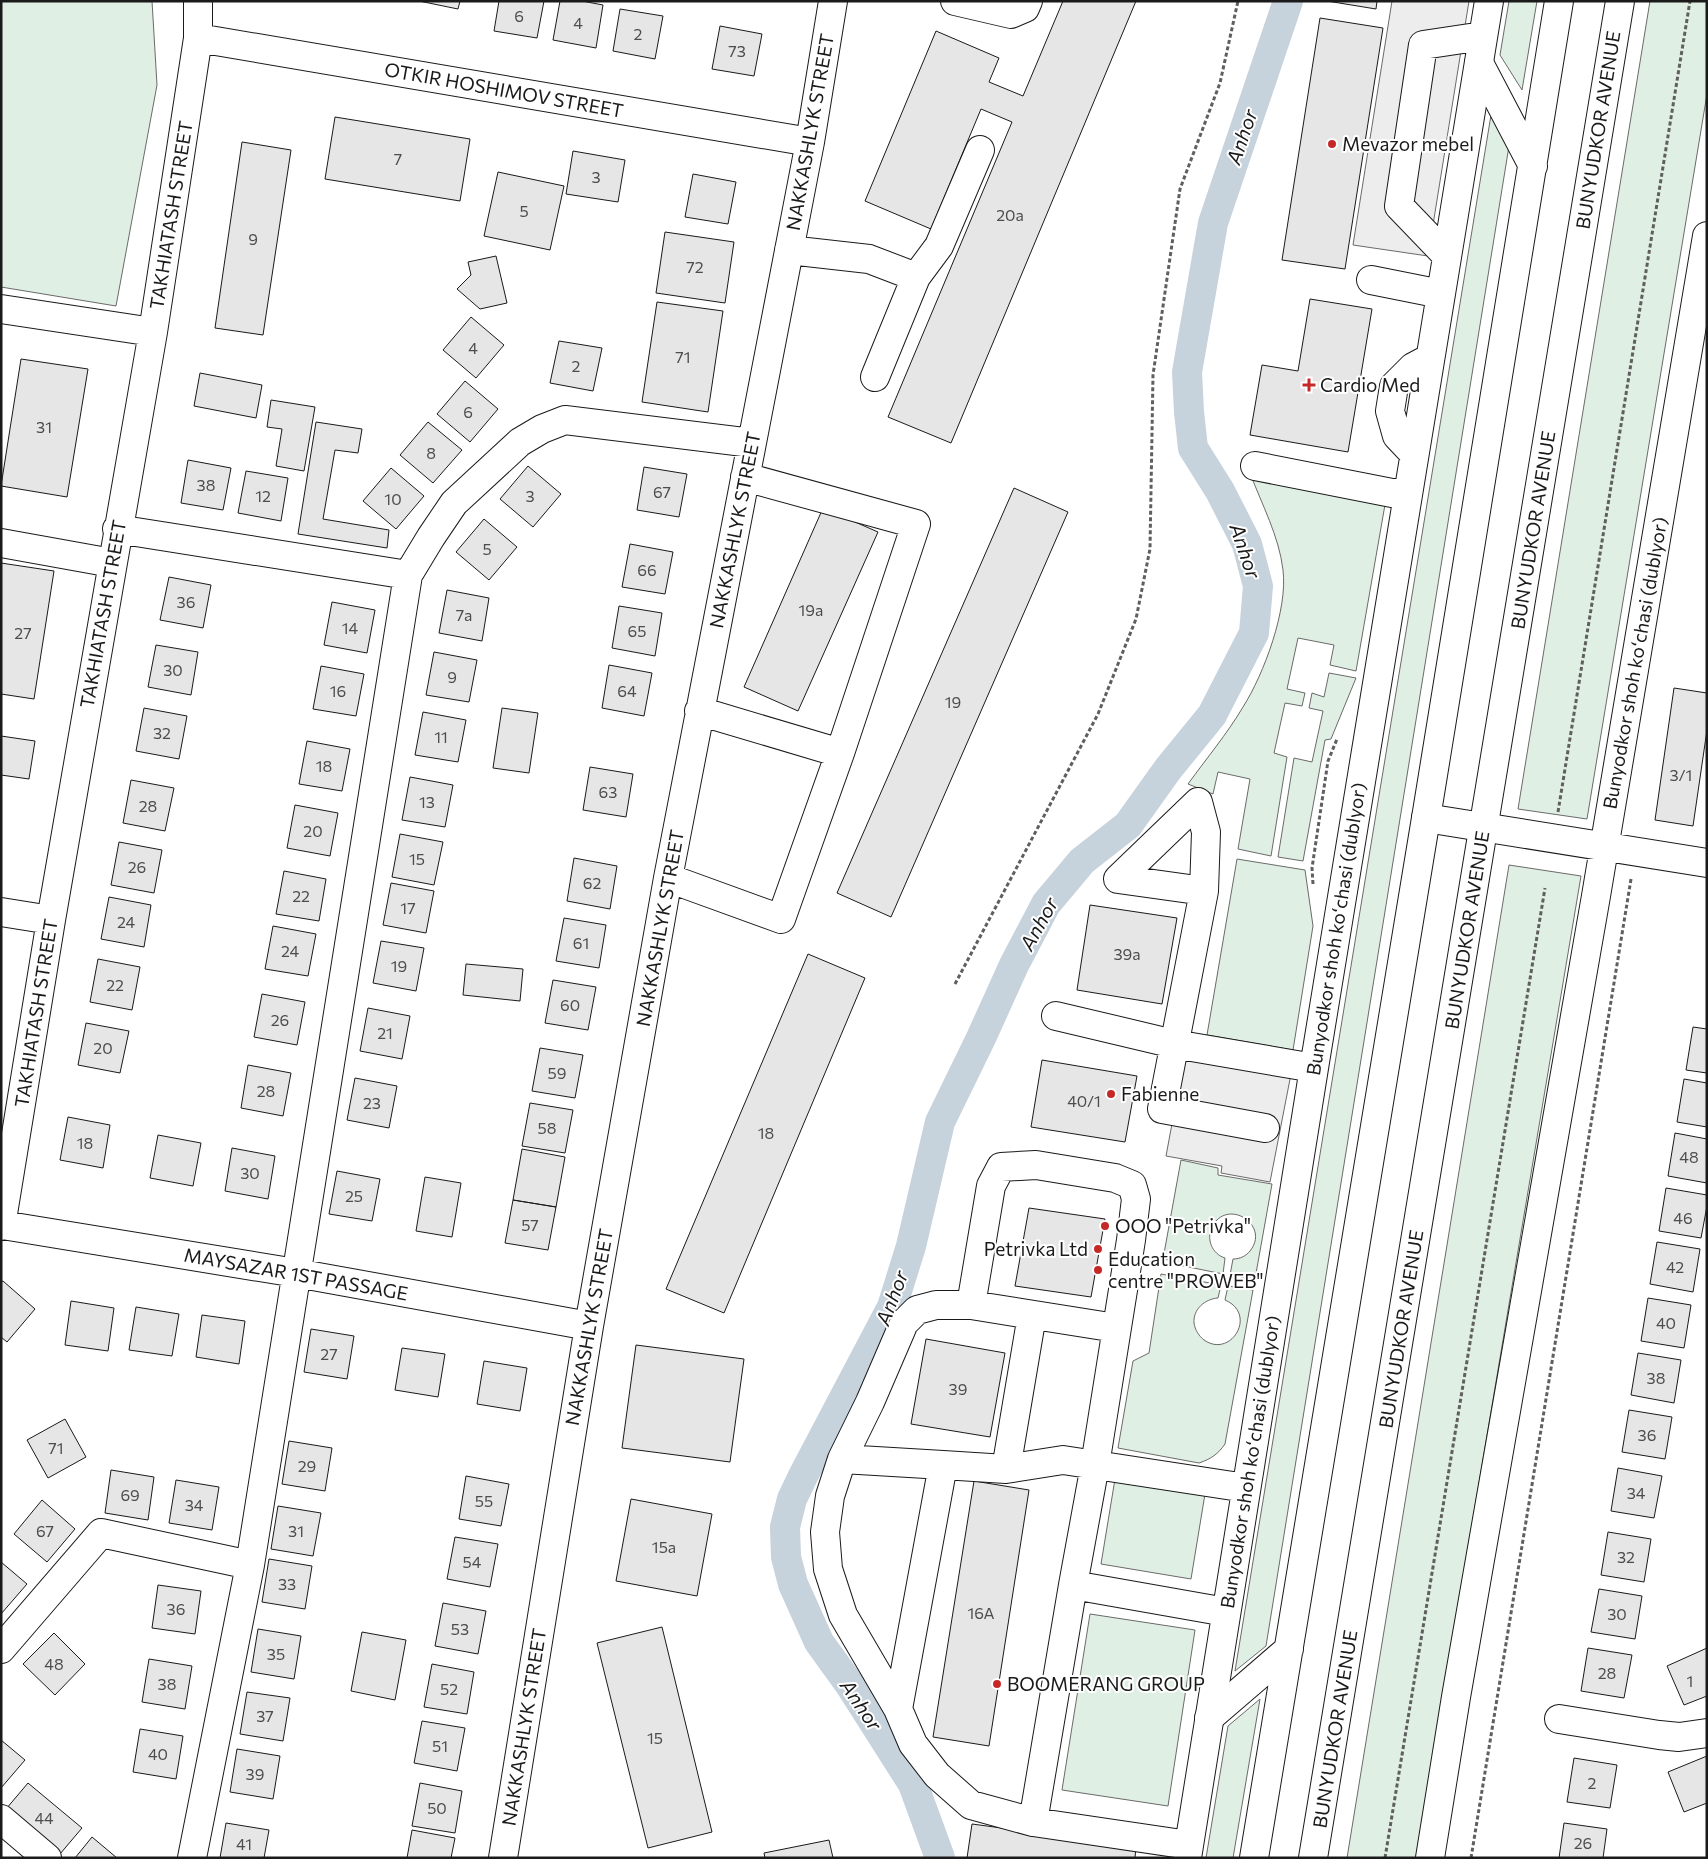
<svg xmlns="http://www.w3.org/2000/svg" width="1708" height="1859" font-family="Commissioner,sans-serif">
	<rect width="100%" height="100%" fill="#fff"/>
	<path fill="#e0efe3" stroke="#6a6a6a" d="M1 1H152L157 85 116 306 1 287Z
		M1509 1H1537L1522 90 1500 55Z
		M1650 1H1707V94L1587 819 1518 809Z
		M1492 109 1509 146 1266 1646 1235 1671Z
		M1250 473 1386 499 1356 671 1330 665 1334 645 1298 638 1287 689 1305 693 1302 706 1285 703 1274 753 1287 757 1271 856 1238 849 1250 779 1218 772 1213 794 1188 784C1206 759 1227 734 1243 707 1264 674 1288 609 1283 570 1279 536 1262 505 1250 473Z
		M1329 673 1356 678 1331 739 1325 740 1303 861 1278 857 1294 758 1312 762 1323 711 1309 708 1312 693 1324 697Z
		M1237 859 1305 870 1313 926 1293 1050 1207 1035Z
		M1509 865 1581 876 1416 1858H1347Z
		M1181 1160 1218 1168V1175L1272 1184 1255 1279 1230 1275 1233 1259C1240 1259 1246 1256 1250 1251 1271 1225 1227 1197 1212 1227 1206 1239 1212 1254 1225 1258L1223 1274 1174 1264 1175 1261 1163 1259Z
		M1161 1274 1221 1285 1218 1298C1205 1299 1193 1309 1194 1323 1195 1330 1199 1336 1204 1340 1231 1359 1258 1314 1225 1300L1228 1286 1253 1290 1225 1444C1218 1454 1211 1459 1199 1463L1118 1448 1133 1361 1149 1353Z
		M1115 1479 1205 1494 1191 1579 1101 1564Z
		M1090 1614 1195 1630 1168 1806 1062 1790Z
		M1260 1699 1233 1858H1206L1228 1726Z"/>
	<path fill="#ededed" stroke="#6a6a6a" d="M1392 1H1469L1428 256 1353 245Z
		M1185 1054 1291 1074 1270 1182 1221 1173 1222 1166 1166 1156Z"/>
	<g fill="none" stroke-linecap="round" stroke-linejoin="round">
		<path stroke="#c6d2dc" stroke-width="30" d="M940 1858 913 1784 850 1685 819 1642 793 1584 786 1557 785 1527 792 1499 804 1474 892 1307 911 1246 940 1122 981 1038 1014 965 1046 904 1082 861 1128 825 1168 769 1212 715 1254 633 1258 586 1247 544 1220 491 1193 448 1189 412 1187 372 1213 223 1288 1"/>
	</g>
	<path fill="#e6e6e6" stroke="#1a1a1a" d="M419 1H460L458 9Z
		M499 1H544L537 38 494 31Z
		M560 1H582L603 5 596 48 553 40Z
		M1063 1H1136L951 443 888 417 1012 122 981 109 931 229 865 201 936 31 999 58 989 82 1023 96Z
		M1327 1H1377L1376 9Z
		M620 9 663 16 655 59 613 51Z
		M1320 18 1383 28 1345 269 1282 260Z
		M720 26 762 34 754 76 712 69Z
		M335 117 470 139 460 201 325 179Z
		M242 142 291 150 263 335 215 328Z
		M573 151 625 160 618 202 566 194Z
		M498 172 564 186 550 250 484 236Z
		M693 174 736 182 728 224 685 217Z
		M665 232 734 242 725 303 656 293Z
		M496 256 507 303 480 309 457 289 471 275 468 262Z
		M1310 299 1372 309 1348 452 1250 435 1262 365 1298 371Z
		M657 302 723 311 708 412 642 402Z
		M471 317 504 345 476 378 443 350Z
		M559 341 602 348 593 391 550 383Z
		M21 359 88 369 67 497 1 486Z
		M200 373 262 385 256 418 194 406Z
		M465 381 498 409 470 442 437 414Z
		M271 400 315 407 304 471 276 466 282 429 267 427Z
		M316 422 362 429 358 453 335 450 323 519 389 530 387 548 298 534Z
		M428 422 462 450 433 483 400 455Z
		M188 460 231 468 223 510 181 503Z
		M528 466 561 494 533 527 500 499Z
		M644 467 687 474 679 517 637 510Z
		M391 468 424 496 396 529 363 501Z
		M246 471 288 478 281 521 238 513Z
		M1014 488 1068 512 891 917 837 893Z
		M823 508 878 532 798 711 744 687Z
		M484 519 517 547 489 580 456 552Z
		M630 544 673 552 665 594 622 587Z
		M1 563 54 571 34 699 1 694Z
		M169 577 211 585 203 628 160 620Z
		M447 590 489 598 482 641 439 633Z
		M332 602 375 610 367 653 324 645Z
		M619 606 662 613 655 656 612 648Z
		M156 645 198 652 191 695 148 687Z
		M434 652 477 660 469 702 426 695Z
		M609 665 652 673 644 716 602 708Z
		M321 666 364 674 356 716 313 709Z
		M1674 688 1707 693V730L1693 826 1655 820Z
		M144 708 187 716 179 759 136 751Z
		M502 708 538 713 529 773 493 768Z
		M423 712 466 720 458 762 415 755Z
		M1 736 35 741 29 779 1 775Z
		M307 741 350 749 342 791 299 784Z
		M590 767 633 774 626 817 583 810Z
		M410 777 453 785 445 827 402 820Z
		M131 780 174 788 165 831 123 823Z
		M295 805 338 813 330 856 287 848Z
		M400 834 443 842 434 885 392 877Z
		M119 842 162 850 154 893 111 885Z
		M574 858 617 866 610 909 567 901Z
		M284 871 326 879 319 921 276 914Z
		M391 883 434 891 426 933 383 925Z
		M109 897 151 905 144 947 101 939Z
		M1090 905 1177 918 1162 1004 1077 990Z
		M564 918 606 925 599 968 556 961Z
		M273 926 316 934 308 976 265 969Z
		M381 941 424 948 416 991 373 983Z
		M808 954 865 978 724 1313 666 1289Z
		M98 959 140 967 132 1010 90 1002Z
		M466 964 523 969 520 1001 463 995Z
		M553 980 596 987 588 1030 545 1023Z
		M262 994 305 1002 297 1045 254 1037Z
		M368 1008 410 1016 402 1059 360 1051Z
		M86 1023 129 1031 120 1073 78 1065Z
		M1693 1027 1707 1029V1073L1686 1070Z
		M540 1048 583 1055 575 1098 532 1091Z
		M1042 1060 1137 1076 1125 1142 1031 1127Z
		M248 1065 291 1073 283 1116 241 1108Z
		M355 1078 397 1086 389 1128 347 1120Z
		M1684 1079 1707 1083V1127L1677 1122Z
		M530 1103 573 1110 565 1153 522 1146Z
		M68 1117 110 1125 103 1168 60 1160Z
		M1675 1133 1707 1139V1183L1668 1176Z
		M158 1135 201 1143 193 1186 150 1178Z
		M232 1148 275 1156 268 1199 225 1191Z
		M522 1149 565 1157 556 1207 513 1200Z
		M337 1171 380 1179 372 1221 329 1214Z
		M425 1177 461 1183 452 1237 416 1231Z
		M1666 1188 1707 1195V1206L1701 1238 1659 1231Z
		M513 1200 556 1207 548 1250 505 1243Z
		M1029 1208 1105 1219 1091 1297 1015 1286Z
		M1657 1242 1700 1249 1693 1292 1650 1284Z
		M3 1281 35 1309 7 1342 1 1337V1282Z
		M1648 1298 1691 1305 1684 1348 1641 1341Z
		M71 1301 114 1308 108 1351 65 1345Z
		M136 1307 179 1314 172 1356 129 1350Z
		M202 1315 245 1321 239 1364 196 1357Z
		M311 1329 354 1336 347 1379 304 1372Z
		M926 1339 1005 1353 990 1437 911 1424Z
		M636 1345 744 1359 730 1462 622 1448Z
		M402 1348 445 1354 438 1397 395 1390Z
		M1638 1353 1681 1360 1674 1403 1631 1395Z
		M484 1361 527 1368 520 1411 477 1404Z
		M1629 1410 1672 1417 1665 1459 1622 1452Z
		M65 1419 86 1457 48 1478 27 1440Z
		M289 1441 332 1448 325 1491 282 1484Z
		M1618 1468 1662 1476 1654 1518 1611 1511Z
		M111 1470 154 1477 148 1520 105 1513Z
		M466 1476 509 1484 501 1526 459 1519Z
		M176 1480 219 1487 212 1530 169 1523Z
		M974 1481 1029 1490 989 1746 933 1737Z
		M631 1499 712 1514 697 1596 616 1581Z
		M42 1500 75 1529 47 1562 14 1534Z
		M278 1506 321 1513 313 1556 271 1549Z
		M1608 1532 1651 1539 1644 1582 1601 1575Z
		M455 1537 498 1544 490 1587 447 1579Z
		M269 1559 312 1566 305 1609 262 1602Z
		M1 1562 27 1584 1 1614Z
		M158 1585 201 1591 195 1634 152 1628Z
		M1599 1589 1642 1596 1635 1639 1591 1632Z
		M443 1603 486 1611 478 1654 435 1646Z
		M662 1627 712 1832 648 1848 597 1643Z
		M258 1629 301 1636 294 1679 251 1672Z
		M362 1632 406 1640 395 1700 351 1691Z
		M54 1633 85 1664 55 1695 23 1664Z
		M1588 1648 1632 1655 1624 1698 1581 1691Z
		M1707 1648V1696L1684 1705 1667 1666Z
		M149 1659 192 1666 185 1709 142 1702Z
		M432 1664 474 1672 467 1714 424 1707Z
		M247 1692 290 1698 283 1741 240 1734Z
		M422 1721 465 1728 457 1771 414 1763Z
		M140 1729 183 1736 176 1779 133 1772Z
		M1 1740 25 1760 1 1788Z
		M237 1749 280 1756 273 1799 230 1792Z
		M1707 1756V1803L1684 1812 1668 1772Z
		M1574 1758 1617 1765 1610 1808 1567 1802Z
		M28 1783 82 1828 60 1854 6 1809Z
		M420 1783 462 1791 455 1833 412 1826Z
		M226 1823 269 1830 264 1858H220Z
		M1564 1823 1607 1829 1603 1858H1559Z
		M972 1824 1136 1846 1135 1858H967Z
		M412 1830 455 1838 451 1858H407Z
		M92 1837 117 1858H75Z
		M829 1840 833 1858H765L764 1853Z"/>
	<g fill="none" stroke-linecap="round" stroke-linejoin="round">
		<defs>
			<path id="minor" d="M955 1 1011 14 1025 8 1028 1
				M198 38 810 142
				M789 250 869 259 916 277 939 246 980 150
				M1447 256 1399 206 1423 45 1483 36
				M1371 280 1441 294
				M1 309 153 332
				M875 377 916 277
				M1414 454 1397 436 1390 411 1394 386 1413 367 1430 358
				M1255 466 1392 493H1408
				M117 529 408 575
				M1 543 112 563
				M699 711 840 753 916 524 745 477
				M1198 802 1206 832 1204 891 1118 879Z
				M1426 818 1707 863
				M668 878 781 919 840 753
				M1204 891 1162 1109 1265 1128
				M1 912 51 920
				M1056 1016 1174 1044 1314 1068
				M2 1225 296 1273 589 1326
				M1 1226 51 920 153 332 198 38V1
				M971 1305 991 1186 1001 1167 1036 1165 1115 1178 1132 1185 1136 1199 1131 1240 1095 1465 1073 1585
				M842 1459 870 1402 904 1323 917 1310 936 1305H971L1116 1328
				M1006 1469 1032 1315
				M1 1649 101 1533 250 1565
				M898 1709 843 1615 828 1569 825 1532 830 1496 842 1459 943 1465
				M1559 1719 1659 1735 1679 1737 1707 1733
				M1 1819 47 1858
				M1033 1822 971 1805 937 1775 913 1744 898 1709 943 1465 1006 1469 1063 1460 1246 1488
				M1189 1845 1033 1822 1073 1585 1226 1612
				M192 1858 250 1565 408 575 431 537 454 503 520 442 542 429 565 420 752 443
				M503 1858 589 1326 668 878 810 142 833 1
				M1187 1858 1314 1068 1489 1
				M1430 1858 1456 1697 1596 896 1707 236"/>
			<path id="major" d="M1479 63 1533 166
				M1209 1718 1289 1649
				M1254 1858 1426 818 1559 1
				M1313 1858 1620 1"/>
		</defs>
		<use href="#minor" stroke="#1a1a1a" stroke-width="30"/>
		<use href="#major" stroke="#1a1a1a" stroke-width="30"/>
		<path stroke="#5f5f5f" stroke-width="3" stroke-dasharray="4 2.5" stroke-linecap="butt" d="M1558 812 1690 1
			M1313 884 1312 868 1328 761 1337 739
			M955 984 1098 714 1136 619 1150 549 1153 375 1180 189 1220 83 1238 1
			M1385 1858 1545 888
			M1471 1858 1631 879"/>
		<use href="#minor" stroke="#fff" stroke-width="28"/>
		<use href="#major" stroke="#fff" stroke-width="28"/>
	</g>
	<g fill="#c62828" stroke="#fff" stroke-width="2">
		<circle cx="1332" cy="144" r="5"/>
		<path d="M1306.5 377.5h5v5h5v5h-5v5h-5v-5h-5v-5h5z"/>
		<circle cx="1111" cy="1094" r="5"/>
		<circle cx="1105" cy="1226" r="5"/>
		<circle cx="1098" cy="1249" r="5"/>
		<circle cx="1098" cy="1270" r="5"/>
		<circle cx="997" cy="1684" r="5"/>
	</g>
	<g text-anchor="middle" stroke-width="4" stroke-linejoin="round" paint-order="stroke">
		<g font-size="16" fill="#4d4d4d">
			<text x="519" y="22">6</text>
			<text x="578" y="29">4</text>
			<text x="638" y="40">2</text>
			<text x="737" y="57">73</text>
			<text x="398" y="165">7</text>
			<text x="596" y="183">3</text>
			<text x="524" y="217">5</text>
			<text x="1010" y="221">20a</text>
			<text x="253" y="245">9</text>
			<text x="695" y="273">72</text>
			<text x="473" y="354">4</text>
			<text x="683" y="363">71</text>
			<text x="576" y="372">2</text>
			<text x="468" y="418">6</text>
			<text x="44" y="433">31</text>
			<text x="431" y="459">8</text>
			<text x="206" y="491">38</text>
			<text x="662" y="498">67</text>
			<text x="263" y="502">12</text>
			<text x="530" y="502">3</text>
			<text x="393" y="505">10</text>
			<text x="487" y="555">5</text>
			<text x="647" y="576">66</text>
			<text x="186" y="608">36</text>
			<text x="811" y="616">19a</text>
			<text x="464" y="621">7а</text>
			<text x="350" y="634">14</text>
			<text x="637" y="637">65</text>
			<text x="23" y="639">27</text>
			<text x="173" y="676">30</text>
			<text x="452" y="683">9</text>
			<text x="338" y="697">16</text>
			<text x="627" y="697">64</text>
			<text x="953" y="708">19</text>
			<text x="162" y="739">32</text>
			<text x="441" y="743">11</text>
			<text x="324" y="772">18</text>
			<text x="1681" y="781">3/1</text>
			<text x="608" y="798">63</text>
			<text x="427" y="808">13</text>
			<text x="148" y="812">28</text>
			<text x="313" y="837">20</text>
			<text x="417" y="865">15</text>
			<text x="137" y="873">26</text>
			<text x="592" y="889">62</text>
			<text x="301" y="902">22</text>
			<text x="408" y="914">17</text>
			<text x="126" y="928">24</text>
			<text x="581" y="949">61</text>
			<text x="290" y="957">24</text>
			<text x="1127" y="960">39a</text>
			<text x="399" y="972">19</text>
			<text x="115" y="991">22</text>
			<text x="570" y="1011">60</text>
			<text x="280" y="1026">26</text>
			<text x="385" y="1039">21</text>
			<text x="103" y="1054">20</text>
			<text x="557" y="1079">59</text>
			<text x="266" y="1097">28</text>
			<text x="1084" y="1107">40/1</text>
			<text x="372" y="1109">23</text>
			<text x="547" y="1134">58</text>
			<text x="766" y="1139">18</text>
			<text x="85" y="1149">18</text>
			<text x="1689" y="1163">48</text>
			<text x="250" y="1179">30</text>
			<text x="354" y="1202">25</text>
			<text x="1683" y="1224">46</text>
			<text x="530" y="1231">57</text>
			<text x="1675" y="1273">42</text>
			<text x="1666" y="1329">40</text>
			<text x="329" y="1360">27</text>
			<text x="1656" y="1384">38</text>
			<text x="958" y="1395">39</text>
			<text x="1647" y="1441">36</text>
			<text x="56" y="1454">71</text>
			<text x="307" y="1472">29</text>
			<text x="1636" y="1499">34</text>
			<text x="130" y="1501">69</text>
			<text x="484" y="1507">55</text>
			<text x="194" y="1511">34</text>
			<text x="45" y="1537">67</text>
			<text x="296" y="1537">31</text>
			<text x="664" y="1553">15а</text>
			<text x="1626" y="1563">32</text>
			<text x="472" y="1568">54</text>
			<text x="287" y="1590">33</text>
			<text x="176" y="1615">36</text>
			<text x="981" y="1619">16A</text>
			<text x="1617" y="1620">30</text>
			<text x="460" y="1635">53</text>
			<text x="276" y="1660">35</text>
			<text x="54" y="1670">48</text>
			<text x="1607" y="1679">28</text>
			<text x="1690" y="1687">1</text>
			<text x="167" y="1690">38</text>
			<text x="449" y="1695">52</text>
			<text x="265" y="1722">37</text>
			<text x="655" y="1744">15</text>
			<text x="440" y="1752">51</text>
			<text x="158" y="1760">40</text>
			<text x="255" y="1780">39</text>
			<text x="1592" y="1789">2</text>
			<text x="437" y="1814">50</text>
			<text x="44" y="1824">44</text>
			<text x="1583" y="1849">26</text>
			<text x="244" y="1850">41</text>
		</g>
		<g font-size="19" fill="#1a1a1a" stroke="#fff">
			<text transform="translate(504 90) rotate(10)" y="7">OTKIR HOSHIMOV STREET</text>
			<text transform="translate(1598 130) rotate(-81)" y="7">BUNYUDKOR AVENUE</text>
			<text transform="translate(810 132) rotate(-80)" y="7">NAKKASHLYK STREET</text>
			<text transform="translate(171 215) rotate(-81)" y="7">TAKHIATASH STREET</text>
			<text transform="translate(735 530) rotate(-79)" y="7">NAKKASHLYK STREET</text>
			<text transform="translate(1533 530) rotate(-81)" y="7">BUNYUDKOR AVENUE</text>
			<text transform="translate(103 614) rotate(-80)" y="7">TAKHIATASH STREET</text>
			<text transform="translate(1635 663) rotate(-80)" y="7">Bunyodkor shoh koʻchasi (dublyor)</text>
			<text transform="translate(660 928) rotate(-80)" y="7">NAKKASHLYK STREET</text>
			<text transform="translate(1336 929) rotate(-81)" y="7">Bunyodkor shoh koʻchasi (dublyor)</text>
			<text transform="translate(1467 930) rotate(-81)" y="7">BUNYUDKOR AVENUE</text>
			<text transform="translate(36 1013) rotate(-81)" y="7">TAKHIATASH STREET</text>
			<text transform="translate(296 1274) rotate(10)" y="7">MAYSAZAR 1ST PASSAGE</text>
			<text transform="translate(589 1327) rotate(-80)" y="7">NAKKASHLYK STREET</text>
			<text transform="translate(1401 1329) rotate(-81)" y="7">BUNYUDKOR AVENUE</text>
			<text transform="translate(1250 1462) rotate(-81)" y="7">Bunyodkor shoh koʻchasi (dublyor)</text>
			<text transform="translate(524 1727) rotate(-81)" y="7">NAKKASHLYK STREET</text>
			<text transform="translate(1335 1729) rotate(-81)" y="7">BUNYUDKOR AVENUE</text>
		</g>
		<g font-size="19" fill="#1a1a1a" stroke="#fff" text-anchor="start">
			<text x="1342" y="151">Mevazor mebel</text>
			<text x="1320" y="392">Cardio Med</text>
			<text x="1121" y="1101">Fabienne</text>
			<text x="1115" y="1233">ООО "Petrivka"</text>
			<text x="1088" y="1256" text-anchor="end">Petrivka Ltd</text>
			<text x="1108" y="1266">Education<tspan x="1108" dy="22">centre "PROWEB"</tspan></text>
			<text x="1007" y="1691">BOOMERANG GROUP</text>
		</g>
		<g font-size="20" font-style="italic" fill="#1a1a1a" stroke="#fff">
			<text transform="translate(1242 137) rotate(-71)" y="7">Anhor</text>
			<text transform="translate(1245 551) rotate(71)" y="7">Anhor</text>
			<text transform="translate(1039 924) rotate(-61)" y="7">Anhor</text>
			<text transform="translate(892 1298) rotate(-69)" y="7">Anhor</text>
			<text transform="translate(861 1705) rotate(56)" y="7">Anhor</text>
		</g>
	</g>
	<rect width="1708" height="1859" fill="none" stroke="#1a1a1a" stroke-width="5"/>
</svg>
